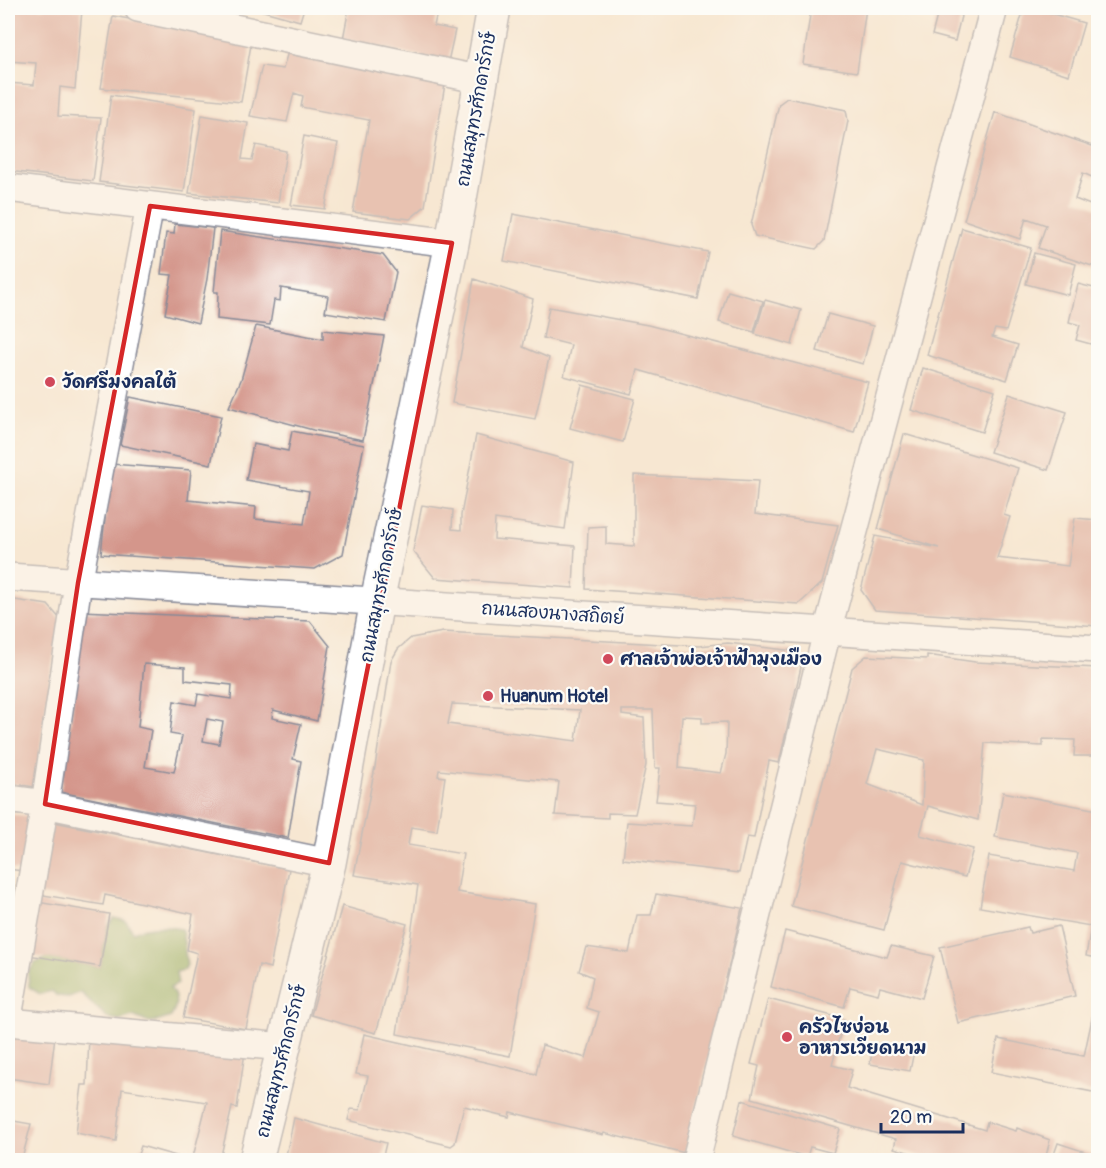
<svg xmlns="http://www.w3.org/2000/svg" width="1106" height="1168" font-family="Pangolin,'Playpen Sans Thai',sans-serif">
	<rect width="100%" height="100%" fill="#fdfcf7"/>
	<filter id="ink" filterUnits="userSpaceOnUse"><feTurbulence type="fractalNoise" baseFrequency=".0167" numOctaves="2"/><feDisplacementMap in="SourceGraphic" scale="12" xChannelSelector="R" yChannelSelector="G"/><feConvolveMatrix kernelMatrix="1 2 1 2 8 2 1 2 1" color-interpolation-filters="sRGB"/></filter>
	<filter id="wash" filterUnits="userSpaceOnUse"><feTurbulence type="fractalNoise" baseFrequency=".008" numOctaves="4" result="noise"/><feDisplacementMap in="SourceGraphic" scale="24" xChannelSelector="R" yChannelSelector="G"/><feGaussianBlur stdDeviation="1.35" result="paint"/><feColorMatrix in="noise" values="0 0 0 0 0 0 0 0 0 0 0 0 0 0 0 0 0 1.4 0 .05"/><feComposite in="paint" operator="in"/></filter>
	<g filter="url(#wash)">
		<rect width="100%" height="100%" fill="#f7e7d2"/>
		<path fill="#8eae61" stroke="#546e60" stroke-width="1.5" d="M114 918 126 921 133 932C150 925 163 926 181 929 184 935 185 955 187 965L184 970 176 972 178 984 170 988C178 998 177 1006 171 1017L159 1021 147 1022 133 1016 120 1020 107 1018C99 1008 88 1003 81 992L69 997 57 996 52 991 40 994 29 987 28 973 35 963 47 958 100 967 107 927Z"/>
		<g id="blocks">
			<path fill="#d4968b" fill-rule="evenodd" d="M8 8H54L82 10 75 89 60 87 58 116 101 118 93 181 8 171V83L34 85 36 63 8 61Z
				M253 8H304L300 21Z
				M349 8 363 10V8H438L434 26 455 30 448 62 343 39Z
				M811 8H866L857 72 803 64Z
				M939 8H963L955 41 932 35Z
				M1024 8H1032L1084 23 1069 75 1010 57Z
				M1074 8H1098V15Z
				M113 16 178 28 251 45 241 102 101 88Z
				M289 48 445 84 425 206 410 219 353 212 369 120 301 107 303 96 294 93 287 122 250 116 262 66 283 69Z
				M111 95 196 109 184 192 99 182Z
				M787 98 846 110 848 121 824 241 816 249 755 236 751 225 779 104Z
				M995 112 1098 148V164L1094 178 1083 173 1075 199 1098 208V268L1038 248 1046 225 1026 218 1020 239 964 220Z
				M202 115 248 123 242 159 252 160 256 145 286 151 278 203 189 193Z
				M304 136 338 143 325 209 291 205Z
				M513 214 708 252 698 299 504 261Z
				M175 224 213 228 207 279 198 323 165 314 172 275 161 274 166 233 174 234Z
				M962 228 1031 248 1006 331 995 329 992 337 1018 345 1007 380 927 355Z
				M220 231 383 255 396 272 386 322 325 312 328 296 281 288 280 301 274 300 270 325 217 319 218 292H214Z
				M1034 253 1076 264 1068 295 1026 284Z
				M474 279 533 299 523 347 549 358 535 419 452 403Z
				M1078 284 1098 289V346L1076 340 1080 325 1069 322Z
				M728 291 763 301 754 332 719 322Z
				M765 300 801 310 792 345 755 334Z
				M549 307 648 325 868 382 854 432 638 370 631 394 564 376 571 345 543 338Z
				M828 314 873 326 863 364 817 351Z
				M256 326 323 339V330L384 336 363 440 313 430 229 407 241 380Z
				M923 368 995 390 982 432 911 410Z
				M582 385 635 399 623 442 570 428Z
				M1009 394 1067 412 1048 470 990 452Z
				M130 397 221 416 211 464 120 445Z
				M292 431 364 445 343 554 315 569 101 554 111 464 191 470 188 500 256 507 255 519 304 524 309 491 246 480 253 444 288 451Z
				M904 434 1018 468 1004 515 1010 517 997 558 1068 566 1075 518 1098 520V626L875 610 861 590 875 536 939 548 878 529Z
				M476 435 574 462 565 529 495 519 494 539 575 546 573 588 435 578 413 551 422 505 453 510 452 529 461 530V515Z
				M634 475 758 481 755 514 838 525 822 583 799 604 586 589 588 527 606 526V544L634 546Z
				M8 599 48 605 61 620 51 670 35 787 8 783Z
				M81 611 310 621 330 646 317 721 273 710 272 718 301 724 293 759 301 761 288 838 60 792 72 712ZM144 664 185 667V680L232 685 231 699 198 694 196 705 174 701 170 734 182 736 174 772 145 767 151 730 138 727ZM207 719 223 722 219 744 203 741Z
				M443 632 699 646 728 643 794 651 801 667 779 763 769 761 754 838 747 837 739 873 623 859 627 822 692 826 695 804 656 801 660 768H655L653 710H622V715L644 718 646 765 635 814 608 813V818L555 815 559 782 439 770 438 776 445 777 437 831 411 827 408 845 463 854 457 892 535 904 510 1056 397 1034 418 885 354 875 375 767 391 661 398 649 411 638ZM452 704 580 710 576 741 448 724ZM682 716 702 717V723L727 722 726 754 721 773 679 768Z
				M927 655 975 662 1098 668V756H1074L1075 740 1043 739V746L985 743 978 820 928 806 920 835 973 849 965 877 902 861 884 930 791 906 852 668 866 656 927 659ZM877 749 924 760 922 805 867 784Z
				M1003 792 1098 810V958L1086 956 1091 926 980 907 989 856 1074 871 1077 853 995 837Z
				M8 814 29 816 22 871 8 869Z
				M49 821 289 869 270 968 259 965 246 1029 183 1018 197 953 187 950 193 914 105 895 103 905 37 894Z
				M8 893 20 895 15 928 8 926Z
				M656 894 742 908 701 1090 685 1153 604 1133 603 1135 510 1112 509 1117 464 1106 455 1143 451 1146 348 1120 351 1109 360 1110 368 1076 356 1074 364 1034 536 1074 542 1045 586 1058 599 1012 587 1008 593 977 579 971 586 947 629 953 637 915H651Z
				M37 902 109 914 100 967 28 955Z
				M342 906 407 924 376 1033 311 1015Z
				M1059 926 1075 996 958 1023 940 947 1028 927 1030 933Z
				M785 931 887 957 891 946 934 956 922 998 880 987 878 994 850 987 844 1007 771 987Z
				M768 999 844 1019 832 1065 852 1070 847 1088 985 1130 987 1122 1016 1131 1017 1128 1050 1140 1045 1160H934L894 1148 896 1139 752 1098 759 1066 751 1064Z
				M1096 1000H1098V1093L991 1072 998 1039 1084 1056Z
				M8 1034 55 1037 49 1084 8 1078Z
				M89 1036 245 1052 237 1108 232 1107 220 1160H208L193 1157 207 1102 122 1089 116 1141 76 1133 82 1085H87Z
				M873 1045 914 1051 910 1071 870 1064Z
				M742 1100 840 1129 833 1153 810 1147 807 1157 733 1136Z
				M294 1118 386 1143 382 1160H285Z
				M8 1120 31 1124 22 1159 8 1156Z
				M1058 1143 1098 1156V1160H1052Z
				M141 1146 190 1160H136Z"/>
		</g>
	</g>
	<g filter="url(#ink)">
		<use href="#blocks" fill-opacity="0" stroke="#898b98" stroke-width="1.5"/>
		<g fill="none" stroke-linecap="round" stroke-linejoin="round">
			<defs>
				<path id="minor" d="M138 8 482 80
					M8 188 452 243
					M8 577 1098 649
					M8 799 45 804 329 863
					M8 1017 45 804 78 583 150 206
					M8 1022 284 1047
					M696 1160 827 632 994 8"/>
				<path id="tertiary" d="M256 1160 329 863 377 601 452 243 494 8"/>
			</defs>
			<use href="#minor" stroke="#898b98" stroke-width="30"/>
			<use href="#tertiary" stroke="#898b98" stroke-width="36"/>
			<use href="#minor" stroke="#fff" stroke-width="27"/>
			<use href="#tertiary" stroke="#fff" stroke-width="33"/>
		</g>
	</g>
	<path d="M0 0H1106V1168H0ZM150 206 452 243 329 863 45 804 78 583Z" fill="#f7e7d2" fill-opacity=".55" fill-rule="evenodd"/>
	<path fill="none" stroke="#d62828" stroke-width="4.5" stroke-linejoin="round" d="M150 206 452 243 329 863 45 804 78 583Z"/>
	<g fill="#d1495b" stroke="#fdfcf7" stroke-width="2">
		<circle cx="50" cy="382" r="6"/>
		<circle cx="608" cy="659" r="6"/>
		<circle cx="488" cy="696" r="6"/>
		<circle cx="787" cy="1037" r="6"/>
	</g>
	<g text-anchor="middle" stroke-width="4.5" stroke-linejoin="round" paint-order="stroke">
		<g font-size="18" fill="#1b2f5e" stroke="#fdfcf7">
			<text transform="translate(476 109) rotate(-80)" y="6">ถนนสมุทรศักดารักษ์</text>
			<text transform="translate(381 585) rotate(-79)" y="6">ถนนสมุทรศักดารักษ์</text>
			<text transform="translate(553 613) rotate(4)" y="6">ถนนสองนางสถิตย์</text>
			<text transform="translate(281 1061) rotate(-76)" y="6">ถนนสมุทรศักดารักษ์</text>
		</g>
		<g font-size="18" font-weight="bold" fill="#1b2f5e" stroke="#fdfcf7" text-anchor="start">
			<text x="62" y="388">วัดศรีมงคลใต้</text>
			<text x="620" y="665">ศาลเจ้าพ่อเจ้าฟ้ามุงเมือง</text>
			<text x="500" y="702">Huanum Hotel</text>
			<text x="799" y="1033">ครัวไซง่อน<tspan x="799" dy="21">อาหารเวียดนาม</tspan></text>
		</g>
	</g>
	<rect width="1106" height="1168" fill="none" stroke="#fdfcf7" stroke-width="30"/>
	<path d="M881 1123v9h82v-9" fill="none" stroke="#1b2f5e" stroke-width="3"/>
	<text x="890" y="1123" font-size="18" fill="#1b2f5e" stroke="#fdfcf7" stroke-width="4.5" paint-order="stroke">20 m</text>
</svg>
